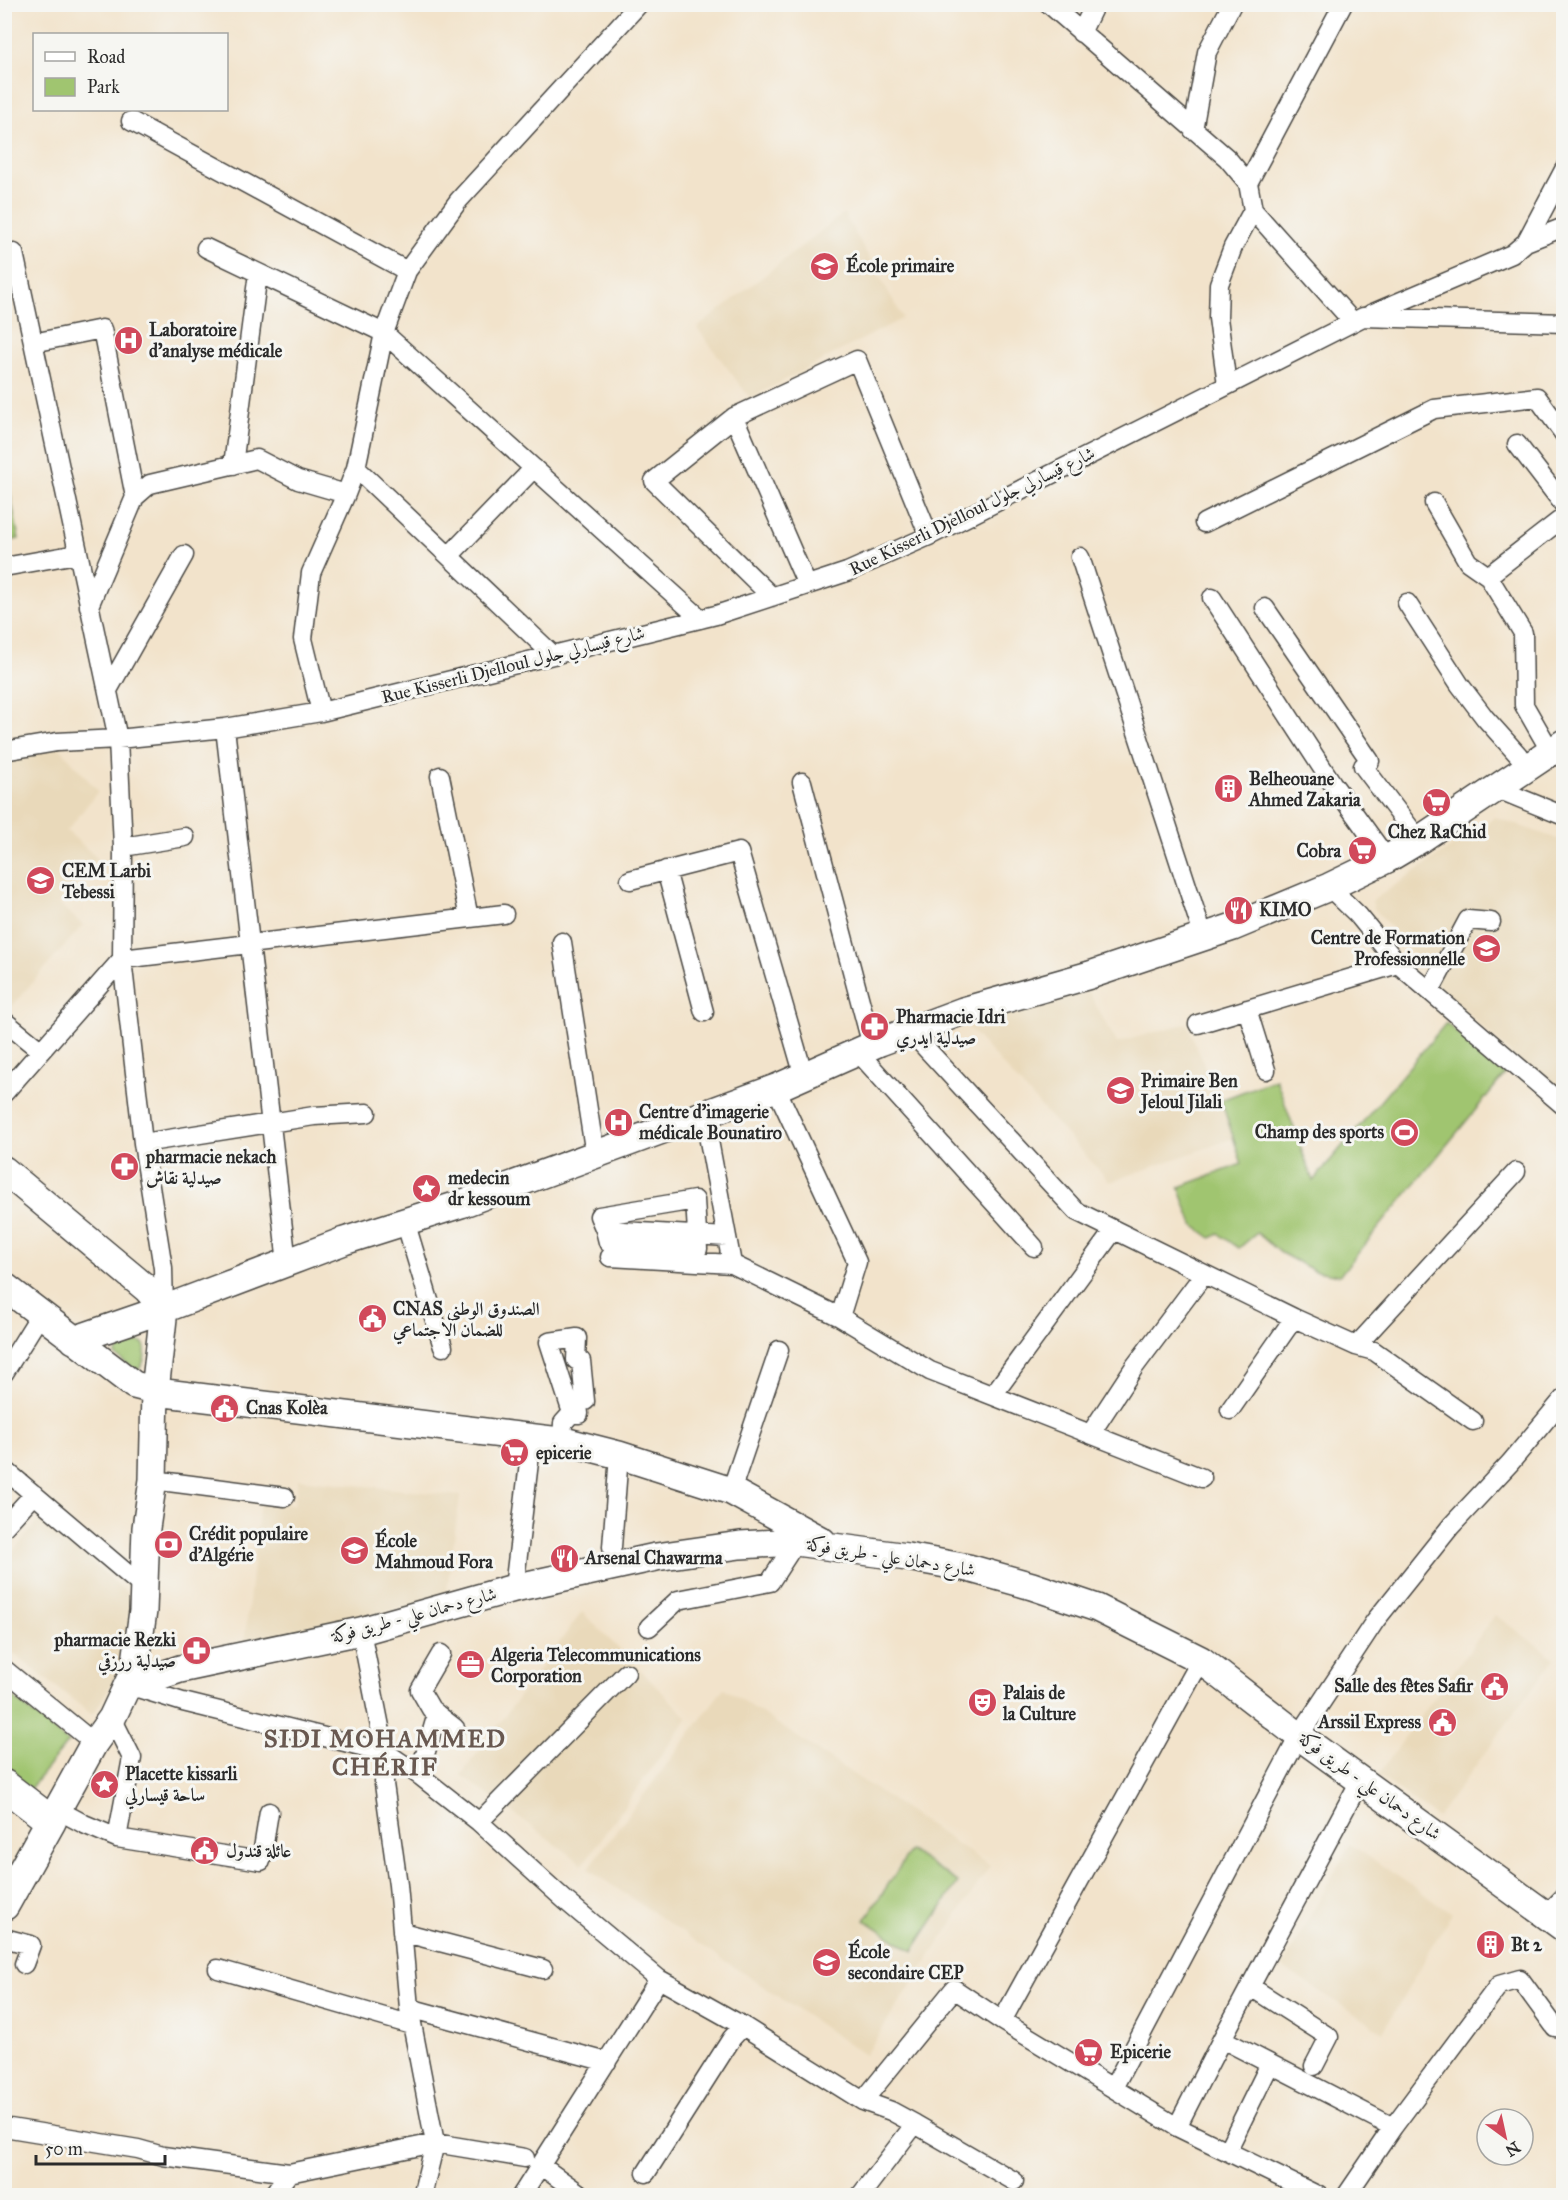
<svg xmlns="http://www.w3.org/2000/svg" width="1568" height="2200" font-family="'IM FELL Great Primer',Amiri,serif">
	<rect width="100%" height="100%" fill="#f6f6f2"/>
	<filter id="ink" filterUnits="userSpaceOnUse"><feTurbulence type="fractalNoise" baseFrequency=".0167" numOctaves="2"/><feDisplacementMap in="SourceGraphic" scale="12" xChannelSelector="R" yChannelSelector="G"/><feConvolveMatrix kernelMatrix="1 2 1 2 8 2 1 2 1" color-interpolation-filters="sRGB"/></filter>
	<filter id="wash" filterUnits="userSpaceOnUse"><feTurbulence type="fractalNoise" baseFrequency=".008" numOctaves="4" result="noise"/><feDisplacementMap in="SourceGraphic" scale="24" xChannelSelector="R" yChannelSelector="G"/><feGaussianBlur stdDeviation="1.35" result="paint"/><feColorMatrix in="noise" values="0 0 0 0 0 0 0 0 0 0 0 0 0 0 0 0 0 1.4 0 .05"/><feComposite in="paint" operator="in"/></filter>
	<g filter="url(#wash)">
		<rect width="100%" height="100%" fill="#f2e3cb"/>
		<path fill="#e9d9ba" d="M844 213 903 318 750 398 697 328Z
			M59 747 98 791 67 831 97 858 59 904 83 925 9 1009 5 1005V755Z
			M1495 817 1563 841V1103L1441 988 1374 908 1372 901Z
			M1088 991 1117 1043 1187 1023 1234 1138 1110 1182 967 1026Z
			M298 1479 460 1496 446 1597 244 1646 260 1502 294 1505Z
			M41 1518 132 1597 125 1660 95 1712 91 1714 5 1647 4 1562Z
			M582 1612 688 1718 583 1864 461 1775Z
			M1495 1615 1555 1658 1437 1818 1378 1775Z
			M724 1688 990 1866 865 2055 588 1869Z
			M1350 1844 1452 1913 1383 2032 1282 1967Z"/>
		<path fill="#a0c570" stroke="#66784e" stroke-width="1.5" d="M4 462 19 539 5 542H4Z
			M1446 1023 1505 1074 1340 1275 1315 1271 1281 1253 1257 1233 1239 1248 1219 1234 1211 1238 1193 1225 1179 1187 1242 1164 1221 1100 1276 1079 1313 1181Z
			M137 1342 143 1343C148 1350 144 1366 137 1371L115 1355 120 1348Z
			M4 1690 68 1742 29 1790 5 1770Z
			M910 1851 958 1882 913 1951 865 1920Z"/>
	</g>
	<g filter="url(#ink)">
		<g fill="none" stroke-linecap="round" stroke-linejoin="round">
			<defs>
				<path id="minor" d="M1049 4 1227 158 1248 183 1253 210 1233 247 1219 284 1218 318 1227 385
					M1081 33 1095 4
					M131 121 407 271
					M1193 130 1207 52 1232 4
					M1248 183 1343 4
					M1253 210 1353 322
					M1526 242 1564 227
					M206 248 384 333 701 619
					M4 255 14 253 118 739 123 847 122 959 143 1143 163 1268 164 1309
					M1371 314 1512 254 1526 242 1564 170
					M33 343 102 329 135 497
					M734 417 807 585
					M1517 444 1564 505
					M233 465 258 273
					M1434 503 1468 562 1488 576 1523 633 1524 705 1551 752
					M1204 523 1434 409 1537 397 1564 434
					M449 556 534 468
					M1080 557 1204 938
					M4 567 77 554
					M1488 576 1564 517
					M772 597 654 481 734 417 857 360 929 536
					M1212 598 1332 783 1387 859
					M1407 603 1460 685 1485 718 1528 766
					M89 606 135 497 150 484 257 459 298 480 346 494
					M1265 608 1370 761 1363 766 1419 840
					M553 655 356 468 384 333 407 271 459 200 639 4
					M108 690 184 555
					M321 712 303 639 311 573 346 494 356 468
					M225 728 287 1263
					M4 751 57 742 118 739 225 728 321 712 716 615 847 572 929 536 1363 317 1564 323
					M440 776 469 918
					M802 782 872 1046
					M1495 788 1564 816
					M123 847 185 837
					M666 870 704 1012
					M630 880 739 852 804 1076
					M1329 887 1358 915 1398 964 1564 1106
					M562 942 595 1155
					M1430 991 1468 920 1491 922
					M1247 1009 1266 1070
					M4 1021 41 1051
					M1198 1024 1398 964
					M910 1031 1076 1211 1294 1318 1356 1346 1374 1351 1473 1421
					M858 1052 1034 1247
					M776 1088 857 1262 840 1317
					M4 1093 122 959 504 914
					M704 1114 732 1264 840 1317 930 1371 1202 1478
					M143 1143 314 1116 367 1113
					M405 1221 443 1347
					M605 1230 599 1216 695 1200 698 1249 608 1242 605 1230 727 1237
					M610 1257 732 1264
					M1356 1346 1516 1172
					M4 1373 40 1315
					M993 1395 1114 1230
					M1230 1410 1294 1318
					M1091 1433 1135 1366 1204 1274
					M562 1441 563 1423 572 1413 549 1342 577 1338 576 1360 581 1361 585 1401 578 1404 579 1414 572 1413
					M4 1469 143 1587
					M153 1480 285 1497
					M731 1491 779 1350
					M4 1527 34 1494
					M612 1547 619 1455
					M514 1588 532 1437
					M649 1627 678 1600 770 1582 796 1542
					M361 1631 385 1752 384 1784 398 1885 409 2008 435 2143 422 2196
					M4 1669 94 1743
					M131 1686 183 1702 385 1752 419 1775 479 1822 566 1901 659 1979 743 2026 863 2101 891 2111 915 2124 860 2196
					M437 1714 455 1728
					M419 1775 437 1714 431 1709 420 1690 441 1654
					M58 1810 84 1824 117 1838 132 1758 112 1718
					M479 1822 626 1673
					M117 1838 261 1861 269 1812
					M1547 1914 1564 1897
					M402 1932 543 1969
					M4 1938 31 1945 24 1964
					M218 1969 412 2025
					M1251 1987 1329 2037 1314 2066
					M409 2008 607 2062
					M1002 2021 1201 1660
					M1222 2039 1393 2127
					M1113 2088 1299 1736 1375 1621 1451 1526 1510 1463 1564 1398
					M863 2101 954 1989 1002 2021 1177 2127 1319 2196
					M915 2124 1014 2181
					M4 2127 138 2149 163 2156 289 2173 435 2143 525 2158
					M1177 2127 1222 2039 1361 1779
					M1227 2151 1270 2064
					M540 2165 583 2196
					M646 2173 732 2038 743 2026
					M272 2196 289 2173
					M521 2196 659 1979
					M1346 2196 1393 2127 1499 1985 1520 1979 1555 2027 1564 2028"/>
				<path id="secondary" d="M4 1170 147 1289 164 1309
					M4 1286 134 1385 165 1393 568 1442 619 1455 731 1491 822 1541
					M74 1340 164 1309 344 1241 461 1204 776 1088 880 1042 963 1011 1090 975 1233 927 1329 887 1387 859 1419 840 1564 743
					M129 1686 180 1669 361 1631 514 1588 656 1557 740 1545 796 1542 907 1557 968 1568 1032 1586 1097 1608 1201 1660 1299 1736 1564 1928
					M51 1821 94 1743 112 1718 135 1669 143 1611 146 1528 153 1480 155 1391 164 1309"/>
				<path id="primary" d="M4 1785 51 1821 4 1905"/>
			</defs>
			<use href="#minor" stroke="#494743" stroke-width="21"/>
			<use href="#secondary" stroke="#494743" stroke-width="30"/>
			<use href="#primary" stroke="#494743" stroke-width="33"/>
			<use href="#minor" stroke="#fff" stroke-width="18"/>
			<use href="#secondary" stroke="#fff" stroke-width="27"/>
			<use href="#primary" stroke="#fff" stroke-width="30"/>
		</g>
	</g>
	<defs>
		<symbol id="school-disc" viewBox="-11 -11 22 22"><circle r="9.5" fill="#d1495b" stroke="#f6f6f2"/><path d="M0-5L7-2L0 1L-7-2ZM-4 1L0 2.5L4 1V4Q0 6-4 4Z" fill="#fff"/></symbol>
		<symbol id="hospital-disc" viewBox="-11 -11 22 22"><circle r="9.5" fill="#d1495b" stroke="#f6f6f2"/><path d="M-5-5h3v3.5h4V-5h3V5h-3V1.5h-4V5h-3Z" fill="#fff"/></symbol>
		<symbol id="building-disc" viewBox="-11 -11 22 22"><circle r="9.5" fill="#d1495b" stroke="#f6f6f2"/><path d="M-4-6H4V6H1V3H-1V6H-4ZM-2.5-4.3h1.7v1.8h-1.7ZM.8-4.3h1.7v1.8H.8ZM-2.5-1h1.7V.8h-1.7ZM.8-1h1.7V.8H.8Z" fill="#fff"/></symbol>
		<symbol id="supermarket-disc" viewBox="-11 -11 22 22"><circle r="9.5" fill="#d1495b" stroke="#f6f6f2"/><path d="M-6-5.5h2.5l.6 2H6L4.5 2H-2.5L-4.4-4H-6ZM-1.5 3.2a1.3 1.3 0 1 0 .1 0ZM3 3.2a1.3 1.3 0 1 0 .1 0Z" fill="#fff"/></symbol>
		<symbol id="restaurant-disc" viewBox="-11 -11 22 22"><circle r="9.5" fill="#d1495b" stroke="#f6f6f2"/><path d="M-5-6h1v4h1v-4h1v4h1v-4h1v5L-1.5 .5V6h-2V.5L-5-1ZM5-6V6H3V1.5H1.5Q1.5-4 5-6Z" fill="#fff"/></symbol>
		<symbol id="university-disc" viewBox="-11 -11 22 22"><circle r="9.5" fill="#d1495b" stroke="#f6f6f2"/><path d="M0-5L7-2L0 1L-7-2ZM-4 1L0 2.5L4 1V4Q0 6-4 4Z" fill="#fff"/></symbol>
		<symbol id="pharmacy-disc" viewBox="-11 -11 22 22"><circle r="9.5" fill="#d1495b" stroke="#f6f6f2"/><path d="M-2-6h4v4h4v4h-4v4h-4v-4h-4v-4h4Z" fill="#fff"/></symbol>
		<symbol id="stadium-disc" viewBox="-11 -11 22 22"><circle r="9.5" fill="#d1495b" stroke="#f6f6f2"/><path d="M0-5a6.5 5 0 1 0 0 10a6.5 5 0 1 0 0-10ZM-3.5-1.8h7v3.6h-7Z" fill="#fff"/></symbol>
		<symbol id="sight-disc" viewBox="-11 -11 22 22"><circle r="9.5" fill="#d1495b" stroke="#f6f6f2"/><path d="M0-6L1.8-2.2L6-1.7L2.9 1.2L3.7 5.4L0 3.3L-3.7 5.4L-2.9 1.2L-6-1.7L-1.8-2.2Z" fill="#fff"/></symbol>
		<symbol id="civic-disc" viewBox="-11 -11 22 22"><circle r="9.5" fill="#d1495b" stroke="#f6f6f2"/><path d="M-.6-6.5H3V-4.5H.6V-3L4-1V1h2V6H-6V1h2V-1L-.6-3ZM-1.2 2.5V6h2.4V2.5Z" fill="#fff"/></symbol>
		<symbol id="bank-disc" viewBox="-11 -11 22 22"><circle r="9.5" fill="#d1495b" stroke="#f6f6f2"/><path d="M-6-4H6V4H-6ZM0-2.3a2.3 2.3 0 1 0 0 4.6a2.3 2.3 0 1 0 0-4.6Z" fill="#fff"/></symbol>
		<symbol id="office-disc" viewBox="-11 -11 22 22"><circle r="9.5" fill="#d1495b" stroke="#f6f6f2"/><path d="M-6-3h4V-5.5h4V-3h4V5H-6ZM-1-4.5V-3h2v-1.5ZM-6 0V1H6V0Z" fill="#fff"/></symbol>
		<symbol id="theatre-disc" viewBox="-11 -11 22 22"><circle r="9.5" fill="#d1495b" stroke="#f6f6f2"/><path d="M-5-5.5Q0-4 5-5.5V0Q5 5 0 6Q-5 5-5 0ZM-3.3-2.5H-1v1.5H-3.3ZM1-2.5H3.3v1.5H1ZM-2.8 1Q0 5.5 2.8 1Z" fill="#fff"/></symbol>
	</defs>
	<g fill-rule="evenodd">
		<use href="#school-disc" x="808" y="250" width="33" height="33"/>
		<use href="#hospital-disc" x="112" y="324" width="33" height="33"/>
		<use href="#building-disc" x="1212" y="772" width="33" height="33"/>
		<use href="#supermarket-disc" x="1420" y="786" width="33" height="33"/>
		<use href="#supermarket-disc" x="1346" y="834" width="33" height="33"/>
		<use href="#school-disc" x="24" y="864" width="33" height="33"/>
		<use href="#restaurant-disc" x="1222" y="894" width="33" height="33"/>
		<use href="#university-disc" x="1470" y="932" width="33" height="33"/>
		<use href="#pharmacy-disc" x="858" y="1010" width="33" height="33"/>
		<use href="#school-disc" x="1104" y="1074" width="33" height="33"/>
		<use href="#hospital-disc" x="602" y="1106" width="33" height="33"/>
		<use href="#stadium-disc" x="1388" y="1116" width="33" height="33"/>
		<use href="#pharmacy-disc" x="108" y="1150" width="33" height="33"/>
		<use href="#sight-disc" x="410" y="1172" width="33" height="33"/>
		<use href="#civic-disc" x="356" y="1302" width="33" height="33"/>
		<use href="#civic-disc" x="208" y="1392" width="33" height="33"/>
		<use href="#supermarket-disc" x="498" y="1436" width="33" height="33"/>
		<use href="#bank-disc" x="152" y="1528" width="33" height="33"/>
		<use href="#school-disc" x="338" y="1534" width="33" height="33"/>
		<use href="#restaurant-disc" x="548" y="1542" width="33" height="33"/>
		<use href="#pharmacy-disc" x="180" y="1634" width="33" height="33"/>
		<use href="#office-disc" x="454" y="1648" width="33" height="33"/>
		<use href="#civic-disc" x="1478" y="1670" width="33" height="33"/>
		<use href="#theatre-disc" x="966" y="1686" width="33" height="33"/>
		<use href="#civic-disc" x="1426" y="1706" width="33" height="33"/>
		<use href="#sight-disc" x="88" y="1768" width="33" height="33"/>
		<use href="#civic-disc" x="188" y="1834" width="33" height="33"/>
		<use href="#building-disc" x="1474" y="1928" width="33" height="33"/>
		<use href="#school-disc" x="810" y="1946" width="33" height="33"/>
		<use href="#supermarket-disc" x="1072" y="2036" width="33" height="33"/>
	</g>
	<g text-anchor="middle" stroke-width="6" stroke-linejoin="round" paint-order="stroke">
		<g font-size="18" font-weight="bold" fill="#2b2b2b" stroke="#f6f6f2" text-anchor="start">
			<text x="846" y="272">École primaire</text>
			<text x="149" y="336">Laboratoire<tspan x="149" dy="21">d'analyse médicale</tspan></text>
			<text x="1249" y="785">Belheouane<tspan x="1249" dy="21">Ahmed Zakaria</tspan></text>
			<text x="1437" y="838" text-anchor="middle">Chez RaChid</text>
			<text x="1341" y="857" text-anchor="end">Cobra</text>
			<text x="62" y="877">CEM Larbi<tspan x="62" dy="21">Tebessi</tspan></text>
			<text x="1259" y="916">KIMO</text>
			<text x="1465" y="944" text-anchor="end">Centre de Formation<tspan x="1465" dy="21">Professionnelle</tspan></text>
			<text x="896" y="1023">Pharmacie Idri<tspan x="896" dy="21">صيدلية ايدري</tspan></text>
			<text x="1141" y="1087">Primaire Ben<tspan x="1141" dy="21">Jeloul Jilali</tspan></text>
			<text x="639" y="1118">Centre d'imagerie<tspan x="639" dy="21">médicale Bounatiro</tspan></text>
			<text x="1384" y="1138" text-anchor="end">Champ des sports</text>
			<text x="146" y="1163">pharmacie nekach<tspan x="146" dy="21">صيدلية نقاش</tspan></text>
			<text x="448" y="1184">medecin<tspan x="448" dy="21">dr kessoum</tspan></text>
			<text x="393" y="1315">CNAS الصندوق الوطني<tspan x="393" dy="21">للضمان الاجتماعي</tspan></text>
			<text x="246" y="1414">Cnas Kolèa</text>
			<text x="536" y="1459">epicerie</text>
			<text x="189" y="1540">Crédit populaire<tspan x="189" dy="21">d'Algérie</tspan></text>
			<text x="375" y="1547">École<tspan x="375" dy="21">Mahmoud Fora</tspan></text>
			<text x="585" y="1564">Arsenal Chawarma</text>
			<text x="176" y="1646" text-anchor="end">pharmacie Rezki<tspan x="176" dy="21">صيدلية ررزقي</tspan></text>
			<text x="491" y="1661">Algeria Telecommunications<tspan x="491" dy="21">Corporation</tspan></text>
			<text x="1473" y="1692" text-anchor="end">Salle des fêtes Safir</text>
			<text x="1003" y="1699">Palais de<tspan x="1003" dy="21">la Culture</tspan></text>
			<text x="1421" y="1728" text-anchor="end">Arssil Express</text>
			<text x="125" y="1780">Placette kissarli<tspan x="125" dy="21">ساحة قيسارلي</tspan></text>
			<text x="226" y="1857">عائلة قندول</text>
			<text x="1511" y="1951">Bt 2</text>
			<text x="848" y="1958">École<tspan x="848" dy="21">secondaire CEP</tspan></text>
			<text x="1110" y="2058">Epicerie</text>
		</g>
		<g font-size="18" fill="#2b2b2b" stroke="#f6f6f2">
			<text transform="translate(972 511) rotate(-26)" y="6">Rue Kisserli Djelloul شارع قيسارلي جلول</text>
			<text transform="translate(513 665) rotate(-14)" y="6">Rue Kisserli Djelloul شارع قيسارلي جلول</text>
			<text transform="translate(891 1557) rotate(9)" y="6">شارع دحمان علي - طريق فوكة</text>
			<text transform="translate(414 1615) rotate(-15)" y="6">شارع دحمان علي - طريق فوكة</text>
			<text transform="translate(1370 1786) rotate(36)" y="6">شارع دحمان علي - طريق فوكة</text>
		</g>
		<g font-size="24" font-weight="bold" letter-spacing="1.5" fill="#685850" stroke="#f6f6f2">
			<text x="385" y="1747">SIDI MOHAMMED<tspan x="385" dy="28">CHÉRIF</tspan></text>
		</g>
	</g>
	<rect width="1568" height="2200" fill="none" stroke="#f6f6f2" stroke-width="24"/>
	<rect x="33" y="33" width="195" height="78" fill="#f6f6f2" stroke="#a5a5a2" stroke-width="1.5"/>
	<rect x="45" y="52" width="30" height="9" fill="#ffffff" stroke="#a5a5a2" stroke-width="1.5"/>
	<text x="87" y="63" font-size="18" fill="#2b2b2b">Road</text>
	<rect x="45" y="78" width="30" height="18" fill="#a0c570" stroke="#a5a5a2" stroke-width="1.5"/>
	<text x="87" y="93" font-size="18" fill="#2b2b2b">Park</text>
	<g transform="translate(1505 2137) rotate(147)"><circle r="28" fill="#f6f6f2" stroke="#a5a5a2" stroke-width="1.5"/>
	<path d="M0-4.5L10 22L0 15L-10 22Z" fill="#d1495b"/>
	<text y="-9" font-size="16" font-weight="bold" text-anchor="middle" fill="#2b2b2b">N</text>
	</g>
	<path d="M36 2155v9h129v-9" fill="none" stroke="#2b2b2b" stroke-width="3"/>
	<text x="45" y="2155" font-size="18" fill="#2b2b2b" stroke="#f6f6f2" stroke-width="4.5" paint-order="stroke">50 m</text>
</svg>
